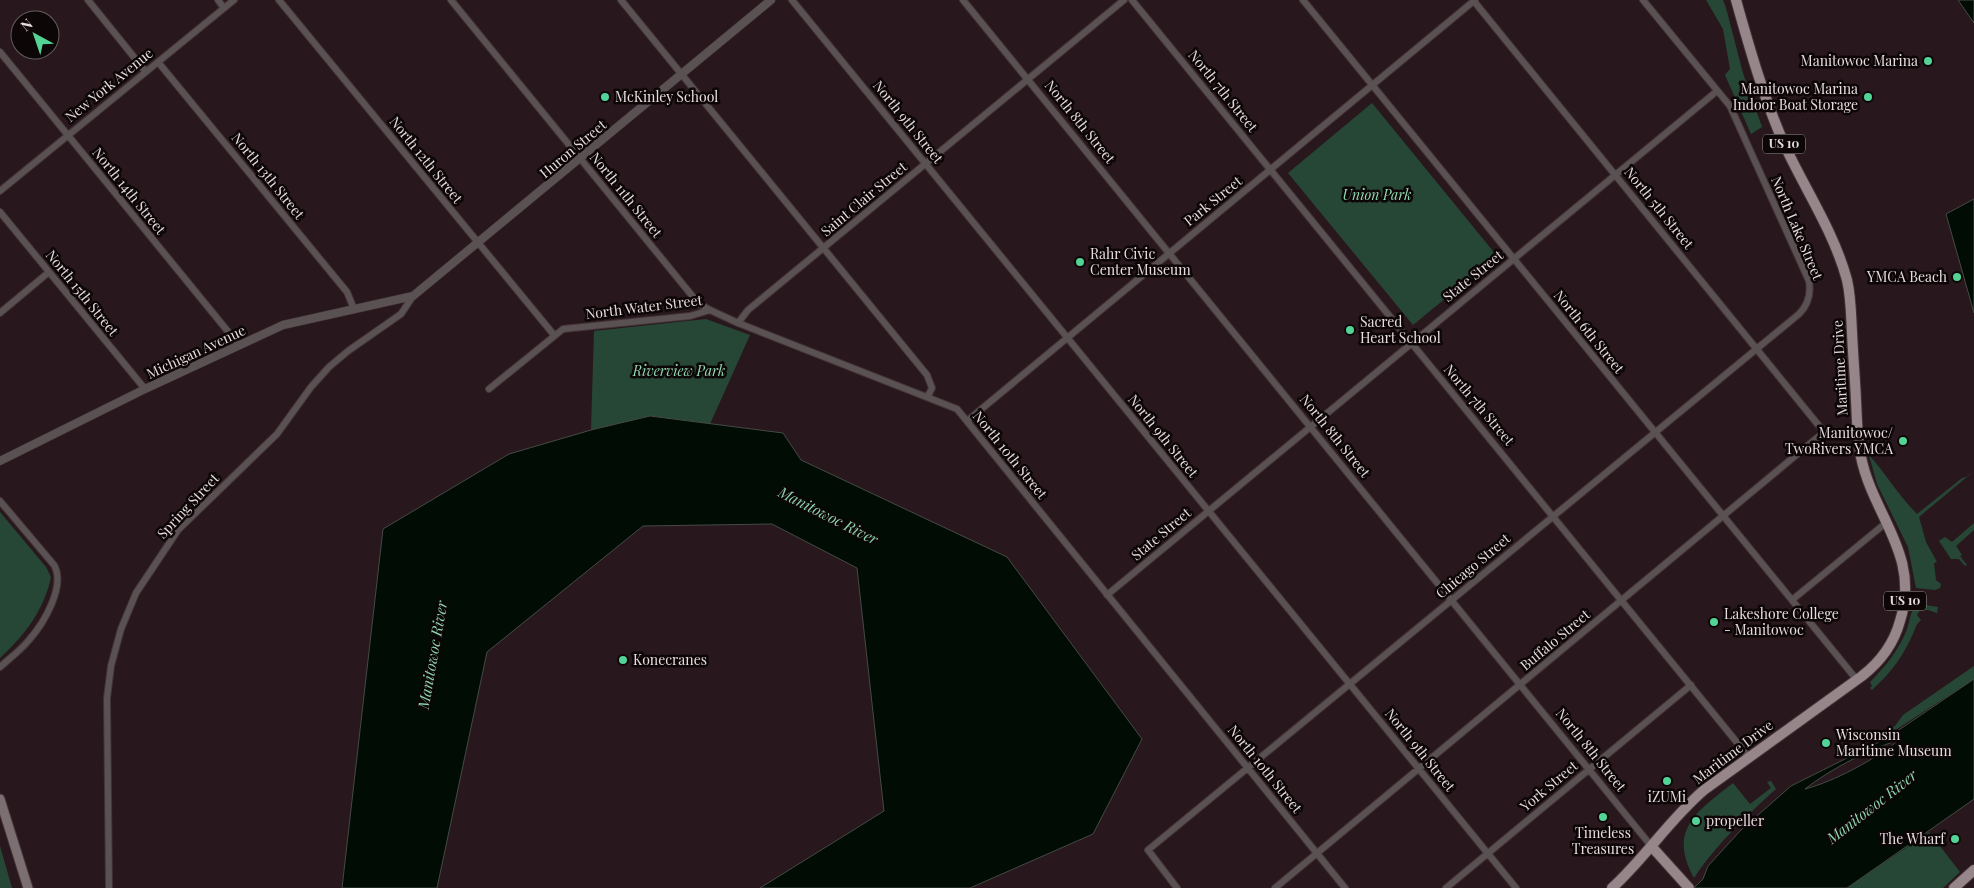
<svg xmlns="http://www.w3.org/2000/svg" width="1974" height="888" font-family="'Playfair Display',serif">
	<rect width="100%" height="100%" fill="#28181d"/>
	<path fill="#274736" d="M1706 0H1723L1726 8 1743 73 1762 127 1751 134 1725 75 1730 69 1723 29Z
		M1372 103 1497 256 1413 325 1288 173Z
		M706 319 750 335 710 424 650 416 591 430 594 331Z
		M1869 455C1886 474 1899 496 1917 514L1962 478 1966 477 1974 471 1919 517 1926 542 1937 562 1934 563 1936 580 1941 584 1940 588 1935 590 1916 588 1908 547 1877 484Z
		M0 512 46 567 51 577C44 610 25 635 0 658Z
		M1974 523V530L1956 546 1962 555 1960 556 1967 565 1965 566 1959 559H1951L1939 541 1945 537 1952 542Z
		M1918 604 1938 607 1937 613 1928 610H1920L1917 615 1921 620 1917 624C1906 652 1894 670 1872 690L1870 688 1872 686 1870 682C1885 667 1899 650 1907 629 1910 621 1910 609 1918 604Z
		M1974 666V679L1883 738 1881 737 1885 732 1895 726 1903 715Z
		M1771 781 1776 789C1749 813 1714 847 1694 878 1667 829 1698 811 1733 783L1750 804 1771 788 1767 782Z
		M1929 832 1960 872 1943 888H1847Z
		M0 846 12 888H0Z"/>
	<path fill="#000c04" stroke="#454a46" fill-rule="evenodd" d="M1958 0H1974V23Z
		M1974 199V313L1946 214Z
		M650 416 783 433 801 460 1007 557 1142 739 1093 834 970 888H760L884 811 857 568 772 524 643 526 487 652 437 888H342L383 529 509 454 591 430Z
		M1974 679V799L1967 804 1847 888H1694L1703 879 1708 866 1741 830 1791 786 1887 738ZM1899 740C1876 759 1833 782 1805 789 1829 770 1869 749 1899 740Z"/>
	<g fill="none" stroke-linecap="round" stroke-linejoin="round">
		<defs>
			<path id="minor" d="M88 0 146 72
				M218 0 224 8
				M279 0 554 335
				M451 0 698 303 710 310 738 323 957 409 1345 888
				M621 0 927 375 932 388 928 396
				M792 0 1516 888
				M963 0 1652 847
				M1132 0 1748 756
				M1303 0 1857 680
				M1473 0 1824 432
				M0 52 239 345
				M158 62 347 292 354 309
				M0 191 234 0
				M0 212 145 389
				M0 313 49 272
				M738 323 748 310 1124 0
				M489 389 563 329 690 316 710 310
				M967 421 1475 0
				M0 501 54 565C66 586 44 623 29 640 21 650 10 658 0 667
				M1107 595 1717 91
				M1792 600 1887 522
				M109 888 107 698 111 666 121 629 136 593 178 530 277 434 311 387 329 367 348 351 401 314 413 296
				M1177 888 1148 850 1799 314C1808 305 1811 293 1809 281L1730 106 1643 0
				M1275 888 1824 432 1858 431
				M1446 888 1691 685"/>
			<path id="tertiary" d="M0 461 145 389 283 325 413 296 771 0"/>
			<path id="secondary" d="M0 799 28 888"/>
			<path id="primary" d="M1652 847 1689 888
				M1612 888C1645 858 1670 819 1704 790L1862 676C1880 662 1894 643 1900 621 1921 555 1873 516 1861 457 1857 438 1857 419 1856 400 1855 378 1853 355 1852 332 1851 315 1851 297 1847 280 1834 232 1806 191 1785 146 1764 99 1750 50 1736 0
				M1954 888 1974 870"/>
		</defs>
		<use href="#minor" stroke="#433338" stroke-width="8"/>
		<use href="#tertiary" stroke="#433338" stroke-width="9"/>
		<use href="#secondary" stroke="#433338" stroke-width="11"/>
		<use href="#primary" stroke="#433338" stroke-width="12"/>
		<use href="#minor" stroke="#5a5153" stroke-width="6"/>
		<use href="#tertiary" stroke="#5a5153" stroke-width="8"/>
		<use href="#secondary" stroke="#7c6f72" stroke-width="9"/>
		<use href="#primary" stroke="#968589" stroke-width="10"/>
	</g>
	<g fill="#53d396" stroke="#0c0607" stroke-width="2">
		<circle cx="1928" cy="61" r="5"/>
		<circle cx="605" cy="97" r="5"/>
		<circle cx="1868" cy="97" r="5"/>
		<circle cx="1080" cy="262" r="5"/>
		<circle cx="1957" cy="277" r="5"/>
		<circle cx="1350" cy="330" r="5"/>
		<circle cx="1903" cy="441" r="5"/>
		<circle cx="1714" cy="622" r="5"/>
		<circle cx="623" cy="660" r="5"/>
		<circle cx="1826" cy="743" r="5"/>
		<circle cx="1667" cy="781" r="5"/>
		<circle cx="1603" cy="817" r="5"/>
		<circle cx="1696" cy="821" r="5"/>
		<circle cx="1955" cy="839" r="5"/>
	</g>
	<g text-anchor="middle" stroke-width="5" stroke-linejoin="round" paint-order="stroke">
		<g fill="#0c0607" stroke="#a59c9e" stroke-width="1">
			<rect x="1763" y="134.5" width="42" height="19" rx="4"/>
			<rect x="1884" y="591.5" width="42" height="19" rx="4"/>
		</g>
		<g font-size="12" font-weight="bold" fill="#e7dcdf">
			<text x="1784" y="148">US 10</text>
			<text x="1905" y="605">US 10</text>
		</g>
		<g font-size="14" fill="#e7dcdf" stroke="#0c0607" text-anchor="start">
			<text x="1918" y="66" text-anchor="end">Manitowoc Marina</text>
			<text x="1858" y="94" text-anchor="end">Manitowoc Marina<tspan x="1858" dy="16">Indoor Boat Storage</tspan></text>
			<text x="615" y="102">McKinley School</text>
			<text x="1090" y="259">Rahr Civic<tspan x="1090" dy="16">Center Museum</tspan></text>
			<text x="1947" y="282" text-anchor="end">YMCA Beach</text>
			<text x="1360" y="327">Sacred<tspan x="1360" dy="16">Heart School</tspan></text>
			<text x="1893" y="438" text-anchor="end">Manitowoc/<tspan x="1893" dy="16">TwoRivers YMCA</tspan></text>
			<text x="1724" y="619">Lakeshore College<tspan x="1724" dy="16">- Manitowoc</tspan></text>
			<text x="633" y="665">Konecranes</text>
			<text x="1836" y="740">Wisconsin<tspan x="1836" dy="16">Maritime Museum</tspan></text>
			<text x="1667" y="802" text-anchor="middle">iZUMi</text>
			<text x="1706" y="826">propeller</text>
			<text x="1603" y="838" text-anchor="middle">Timeless<tspan x="1603" dy="16">Treasures</tspan></text>
			<text x="1945" y="844" text-anchor="end">The Wharf</text>
		</g>
		<g font-size="14" fill="#e7dcdf" stroke="#0c0607">
			<text transform="translate(109 85) rotate(-39)" y="5">New York Avenue</text>
			<text transform="translate(1223 91) rotate(51)" y="5">North 7th Street</text>
			<text transform="translate(908 122) rotate(51)" y="5">North 9th Street</text>
			<text transform="translate(1080 122) rotate(51)" y="5">North 8th Street</text>
			<text transform="translate(573 149) rotate(-40)" y="5">Huron Street</text>
			<text transform="translate(426 160) rotate(51)" y="5">North 12th Street</text>
			<text transform="translate(268 176) rotate(51)" y="5">North 13th Street</text>
			<text transform="translate(129 191) rotate(51)" y="5">North 14th Street</text>
			<text transform="translate(626 195) rotate(51)" y="5">North 11th Street</text>
			<text transform="translate(864 199) rotate(-40)" y="5">Saint Clair Street</text>
			<text transform="translate(1213 201) rotate(-39)" y="5">Park Street</text>
			<text transform="translate(1659 208) rotate(51)" y="5">North 5th Street</text>
			<text transform="translate(1797 228) rotate(67)" y="5">North Lake Street</text>
			<text transform="translate(1473 276) rotate(-39)" y="5">State Street</text>
			<text transform="translate(82 293) rotate(51)" y="5">North 15th Street</text>
			<text transform="translate(644 307) rotate(-7)" y="5">North Water Street</text>
			<text transform="translate(1589 332) rotate(51)" y="5">North 6th Street</text>
			<text transform="translate(196 352) rotate(-25)" y="5">Michigan Avenue</text>
			<text transform="translate(1840 368) rotate(-93)" y="5">Maritime Drive</text>
			<text transform="translate(1479 405) rotate(50)" y="5">North 7th Street</text>
			<text transform="translate(1163 436) rotate(51)" y="5">North 9th Street</text>
			<text transform="translate(1335 436) rotate(51)" y="5">North 8th Street</text>
			<text transform="translate(1010 455) rotate(51)" y="5">North 10th Street</text>
			<text transform="translate(188 506) rotate(-47)" y="5">Spring Street</text>
			<text transform="translate(1161 534) rotate(-40)" y="5">State Street</text>
			<text transform="translate(1473 566) rotate(-40)" y="5">Chicago Street</text>
			<text transform="translate(1555 640) rotate(-40)" y="5">Buffalo Street</text>
			<text transform="translate(1420 750) rotate(51)" y="5">North 9th Street</text>
			<text transform="translate(1591 750) rotate(51)" y="5">North 8th Street</text>
			<text transform="translate(1733 752) rotate(-37)" y="5">Maritime Drive</text>
			<text transform="translate(1265 769) rotate(51)" y="5">North 10th Street</text>
			<text transform="translate(1549 786) rotate(-40)" y="5">York Street</text>
		</g>
		<g font-size="14" font-style="italic" fill="#92d9b2" stroke="#0c0607">
			<text x="1377" y="200">Union Park</text>
			<text x="679" y="376">Riverview Park</text>
		</g>
		<g font-size="15" font-style="italic" fill="#8dd4ad" stroke="#0c0607">
			<text transform="translate(828 516) rotate(27)" y="5">Manitowoc River</text>
			<text transform="translate(433 655) rotate(-80)" y="5">Manitowoc River</text>
			<text transform="translate(1872 807) rotate(-38)" y="5">Manitowoc River</text>
		</g>
	</g>
	<g transform="translate(35 35) rotate(320)"><circle r="24" fill="#0c0607" stroke="#645c5d"/>
	<path d="M0-4L9 19L0 12L-9 19Z" fill="#53d396"/>
	<text y="-8" font-size="14" font-weight="bold" text-anchor="middle" fill="#e7dcdf">N</text>
	</g>
</svg>
